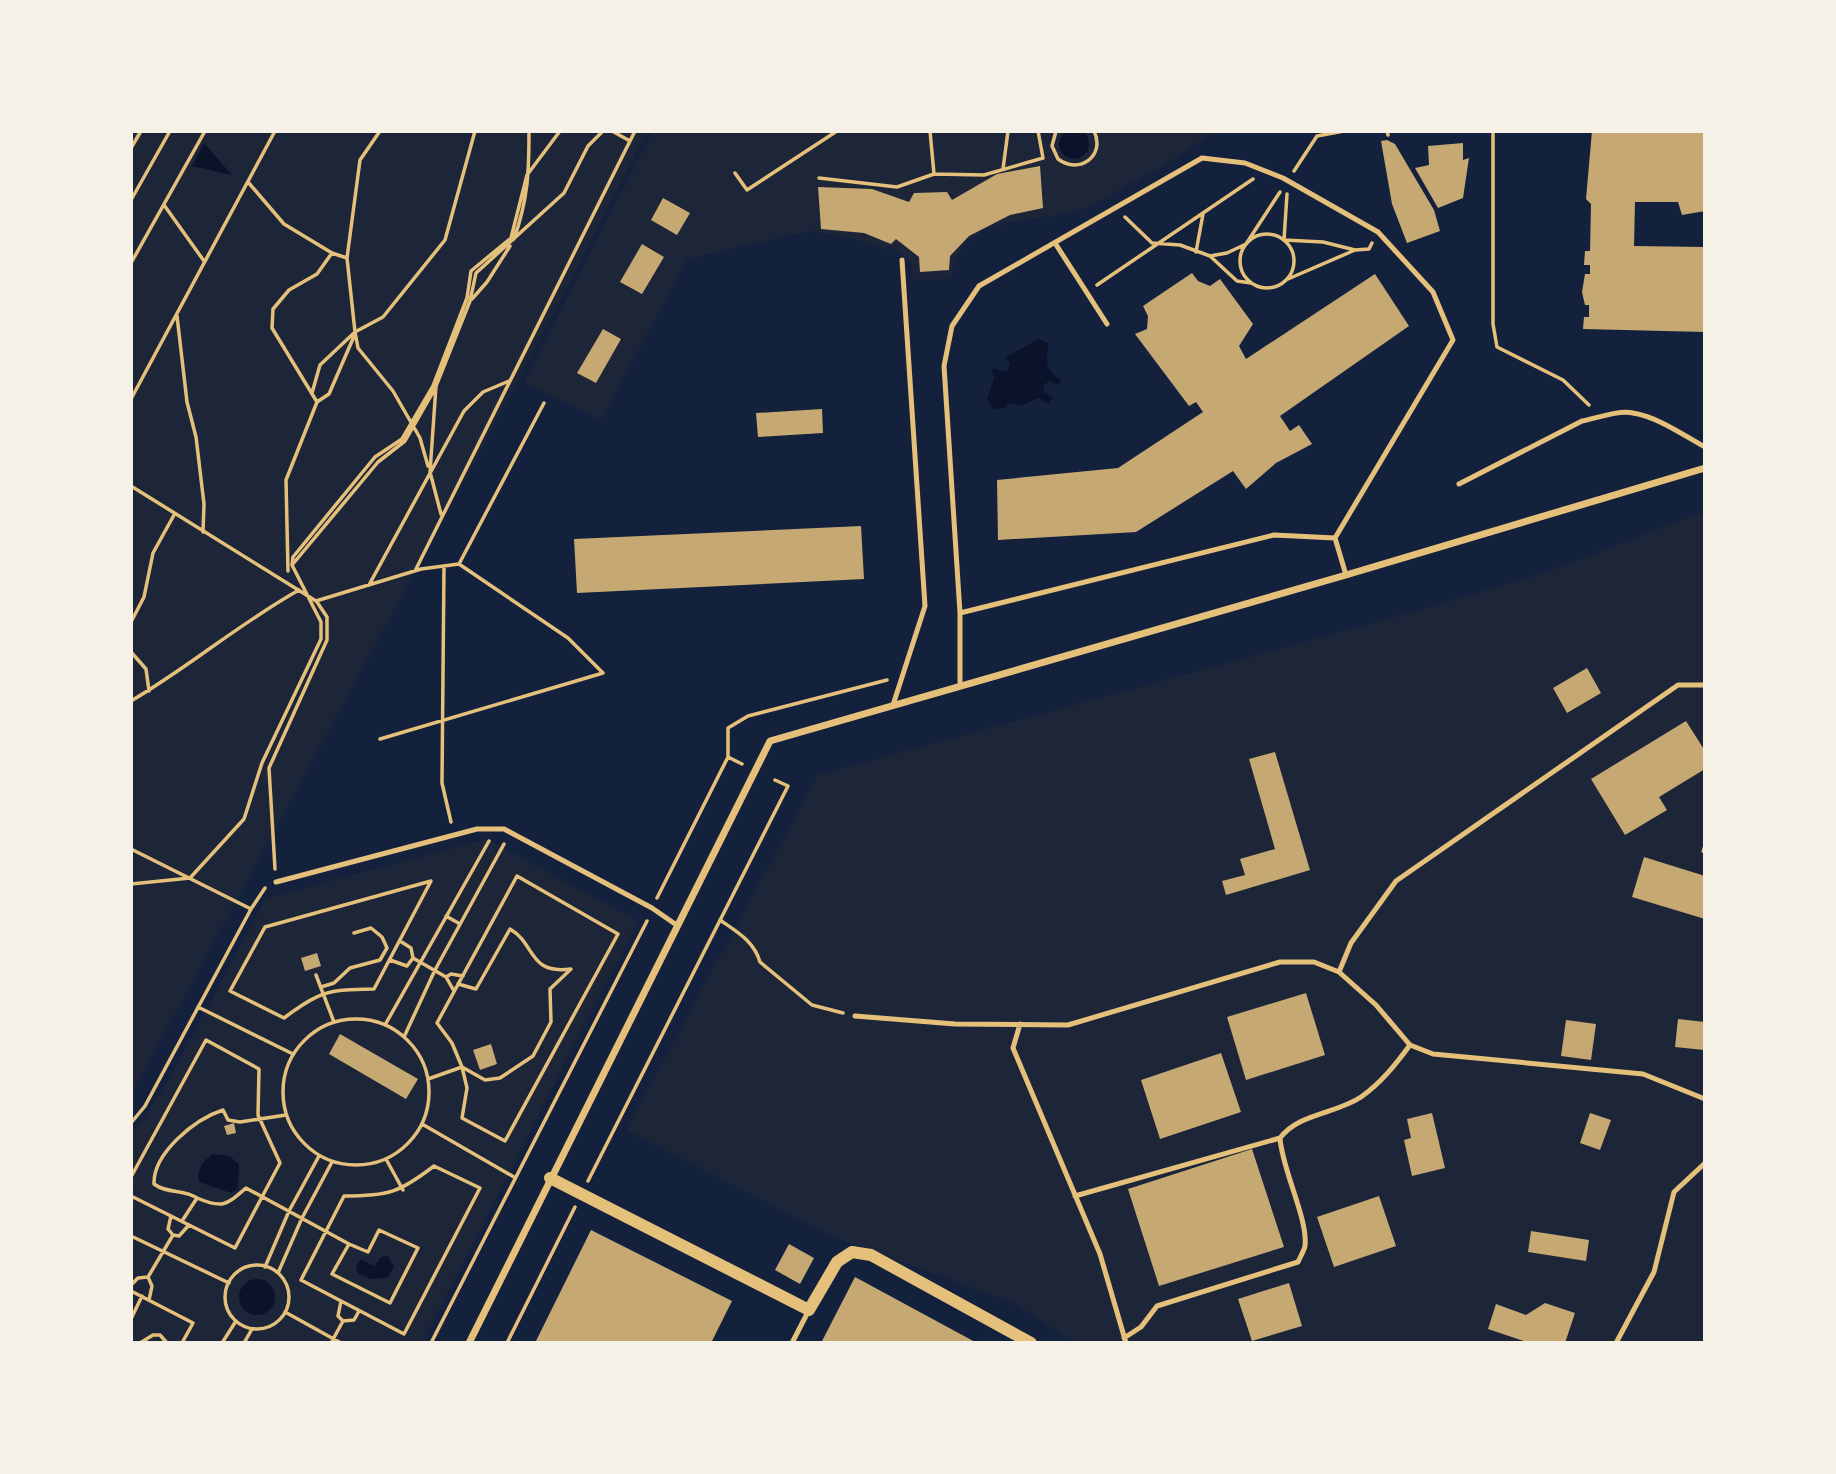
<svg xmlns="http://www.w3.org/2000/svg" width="1836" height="1474" font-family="'PT Sans',sans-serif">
	<rect width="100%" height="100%" fill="#14213d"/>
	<path fill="#1d2539" d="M131 131H648L498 418 131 1095Z
		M653 131H1214C1204 143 1097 205 1080 210 1032 225 959 211 951 279L913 280 912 263 889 245 886 249 853 238 809 231 687 259 601 420 524 382Z
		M1705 511V1343H1077L1011 1302 834 1237 626 1130 818 775 1413 612 1544 573Z
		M487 839 638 921 422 1343H131V1135L162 1092 266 898Z"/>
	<path fill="#0b132b" d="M1059 144a15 15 0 1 1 30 0a15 15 0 1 1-30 0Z
		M204 143 232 175 192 166Z
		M1039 339 1048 343C1047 363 1043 369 1061 380L1058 385 1049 381 1043 386 1044 392 1053 397 1049 404 1038 398 1021 406 1010 403 1005 408 993 409 987 399 994 378 992 371 994 368 1007 372 1010 362 1004 358Z
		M213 1154 229 1156 239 1164 238 1189 231 1193 199 1182C197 1169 202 1162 213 1154Z
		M388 1256 394 1267 387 1278 371 1279 358 1273 356 1266 361 1259 374 1266 381 1257Z
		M239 1297a18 18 0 1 1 36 0a18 18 0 1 1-36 0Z"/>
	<path fill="#c6a872" d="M1592 131H1705V211L1682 215 1678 202H1635L1634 246 1705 247V332L1583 329 1584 317H1589V305H1585L1582 292 1585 274H1590V265H1584L1585 251H1590L1591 204 1586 199Z
		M1387 140 1395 144 1434 210 1440 231 1407 243 1392 204 1381 141Z
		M1463 143V160L1469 158 1463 198 1438 208 1415 168 1429 165 1428 146Z
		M1040 166 1043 208 1010 215 969 236 950 256 949 270 920 272 919 257 896 239 891 244 864 233 821 229 818 187 872 189 909 202 914 193 947 192 952 200 997 174Z
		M663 198 690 213 677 235 651 220Z
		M642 244 664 257 642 294 620 282Z
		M1192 273 1198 281 1210 286 1220 279 1253 324 1239 346 1246 359 1375 274 1409 326 1280 416 1290 431 1299 425 1312 444 1276 463 1246 489 1233 471 1136 532 998 540 997 480 1118 468 1203 412 1196 402 1189 406 1135 334 1147 329 1148 316 1143 306Z
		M603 329 621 339 596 383 577 373Z
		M822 409 823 433 758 437 756 413Z
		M861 526 864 579 577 593 574 539Z
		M1587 668 1601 693 1567 713 1553 688Z
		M1686 721 1705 751V769L1659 797 1667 810 1625 835 1591 779Z
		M1275 752 1310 870 1226 895 1222 881 1245 875 1240 859 1275 849 1249 759Z
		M1644 857 1705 876V919L1632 897Z
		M317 953 321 966 305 971 301 958Z
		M1306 993 1325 1055 1246 1080 1227 1017Z
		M1678 1019 1705 1022 1704 1050 1675 1047Z
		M1566 1020 1596 1024 1591 1060 1561 1056Z
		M340 1034 418 1079 406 1099 329 1054Z
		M491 1044 497 1064 480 1070 473 1050Z
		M1221 1053 1241 1112 1160 1139 1141 1080Z
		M1432 1113 1445 1168 1412 1176 1404 1140 1411 1138 1407 1119Z
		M1590 1113 1611 1120 1600 1150 1580 1143Z
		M234 1123 236 1133 227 1135 224 1126Z
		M1252 1149 1284 1247 1159 1286 1128 1189Z
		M1379 1196 1396 1246 1334 1267 1317 1217Z
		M591 1230 732 1301 711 1343H535Z
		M1531 1231 1589 1240 1586 1261 1528 1252Z
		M789 1244 814 1258 800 1284 775 1270Z
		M855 1277 977 1343H821Z
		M1289 1283 1302 1326 1252 1341 1238 1299Z
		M1545 1303 1575 1313 1565 1343H1530L1488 1329 1496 1304 1526 1315Z"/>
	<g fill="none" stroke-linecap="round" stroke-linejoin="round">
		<path stroke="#e5c07b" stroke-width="3.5" d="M380 131 360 160 347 258 355 332 358 348 393 391 420 438 428 466
			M612 131 630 141
			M930 131 934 174
			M1056 131 1052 146 1058 159C1079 175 1106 156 1094 131
			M1387 131 1388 135
			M1493 131V324L1497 347 1563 380 1589 405
			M131 148 141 131
			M1003 169 1008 131
			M1294 171 1317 136 1344 131
			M735 173 747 190 837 131
			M819 178 897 187 934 174 984 175 1043 158 1038 131
			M248 182 284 224 332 253 317 274 289 290 273 309 272 328 317 402
			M1287 194 1284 240 1323 242 1355 250
			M131 200 170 131
			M164 205 204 261
			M1125 217 1152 243 1180 245 1210 256 1227 253 1246 244 1280 192
			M1240 261a27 27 0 1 1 54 0a27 27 0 1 1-54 0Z
			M514 239C528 199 529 173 529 131
			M1196 252 1203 214
			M332 253 347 258
			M1210 256 1237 281 1251 283
			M131 263 205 131
			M1288 279 1355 250 1369 249 1372 243
			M1097 285 1253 179
			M472 299 487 282 510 246
			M177 316 187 402 196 437 204 504 203 532
			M312 393 320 365 355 332 383 317 445 240 475 131
			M131 399 275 131
			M131 486 316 601 421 569 459 564 568 638 603 673 380 739
			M441 514 430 472 436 386 470 301 476 273 564 193 588 146 603 131
			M459 564 544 403
			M292 565 378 462 405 441 436 387
			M444 566 442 783 451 822
			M288 571 286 480 317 402 329 394 355 334
			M415 571 635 131
			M369 585 464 411 483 392 509 381
			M131 622 144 597 153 553 174 515
			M131 652 146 669 149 691
			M131 701C189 667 240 623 299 590
			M728 756V728L748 716 887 680
			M131 849 251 909
			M275 869 269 768 327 640V617L317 602
			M431 881 374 989C328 990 322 990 284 1018L230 991 265 927Z
			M131 884 190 878 244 819 262 763 321 639V622L292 565 293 557 375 457 402 439 433 386 467 298 471 271 511 238 527 175 560 131
			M657 898 728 757 742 764
			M446 916 460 924
			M720 920C737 932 754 941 760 962L812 1005 843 1013
			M400 941 411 948 413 958 446 977 454 991
			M390 960 407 966 413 958
			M316 975 334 1022
			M446 977 451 974 463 976
			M458 984 476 989 510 929C536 944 528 975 571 969L550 989 551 1022 533 1056 500 1078 485 1080 462 1067
			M321 987 334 983 350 968 380 960 387 948 382 937 371 928 354 933
			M198 1007 293 1054
			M283 1092a73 73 0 1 1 146 0a73 73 0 1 1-146 0Z
			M385 1025 489 841
			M404 1037 435 970 504 844
			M428 1079 462 1067 452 1043 437 1023 517 876 618 934 505 1141 462 1118 467 1088 462 1067
			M131 1123 145 1106 251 909 265 888
			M422 1124 514 1177
			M386 1159 403 1190
			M434 1166 480 1188 404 1334 301 1280 344 1196C388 1196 399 1193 434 1166Z
			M131 1177 206 1040 259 1069 258 1115 280 1163 235 1248 131 1196
			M588 1181 788 786 775 780
			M197 1198C223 1209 226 1205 246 1188L349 1244 332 1274 390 1303 418 1248 379 1230 368 1252 349 1244
			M182 1221 197 1198C184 1189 167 1194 154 1184 153 1153 195 1119 223 1110L228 1120 240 1122 286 1115
			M173 1235 179 1236 189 1225
			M131 1236 229 1283
			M225 1297a32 32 0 1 1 64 0a32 32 0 1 1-64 0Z
			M265 1267 289 1211 319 1156
			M278 1273 302 1218 332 1162
			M131 1285 138 1278 148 1277
			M131 1291 193 1323 182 1343
			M149 1300 152 1286 148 1277 173 1235 168 1229 171 1216
			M285 1312 341 1343
			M131 1319 142 1296
			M343 1321 354 1320 359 1311
			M131 1340 132 1343
			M140 1343 153 1335H160L167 1343
			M222 1343 236 1321
			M244 1343 252 1329
			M331 1343 343 1321 338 1316 341 1301
			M431 1343 647 921
			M507 1343 575 1207"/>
		<path stroke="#e5c07b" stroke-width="5" d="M1055 243 1107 324
			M1459 484 1582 421C1597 418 1618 410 1633 413 1658 417 1683 435 1705 447
			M1335 538 1346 575
			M960 686V613L944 366 952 326 979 286 1202 158 1245 163 1283 178 1378 232 1433 292 1453 340 1335 538 1274 535 960 613
			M893 705 925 606 902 260
			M1704 851 1705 848
			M276 882 477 829H504L652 908 678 926
			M1339 972 1351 943 1396 881 1678 685H1705
			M855 1016 955 1024 1068 1025 1280 962H1314L1339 972 1376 1005 1410 1045 1433 1054 1643 1074 1705 1099
			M1020 1024 1013 1048 1100 1254 1126 1343
			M1075 1196 1280 1138
			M1124 1338 1141 1327 1157 1306 1298 1262C1300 1257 1304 1251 1305 1246 1308 1218 1282 1170 1280 1138 1299 1113 1336 1114 1361 1097 1381 1083 1396 1064 1410 1045
			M792 1343 809 1310
			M1616 1343 1654 1272 1674 1192 1705 1163"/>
		<path stroke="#e5c07b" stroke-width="7" d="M469 1343 770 741 1346 575 1705 468"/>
		<path stroke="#e5c07b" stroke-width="12" d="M550 1178 809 1310 837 1262 852 1252 871 1255 1031 1343"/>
	</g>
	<rect width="1836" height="1474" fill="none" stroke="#f6f1e7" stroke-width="266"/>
</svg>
